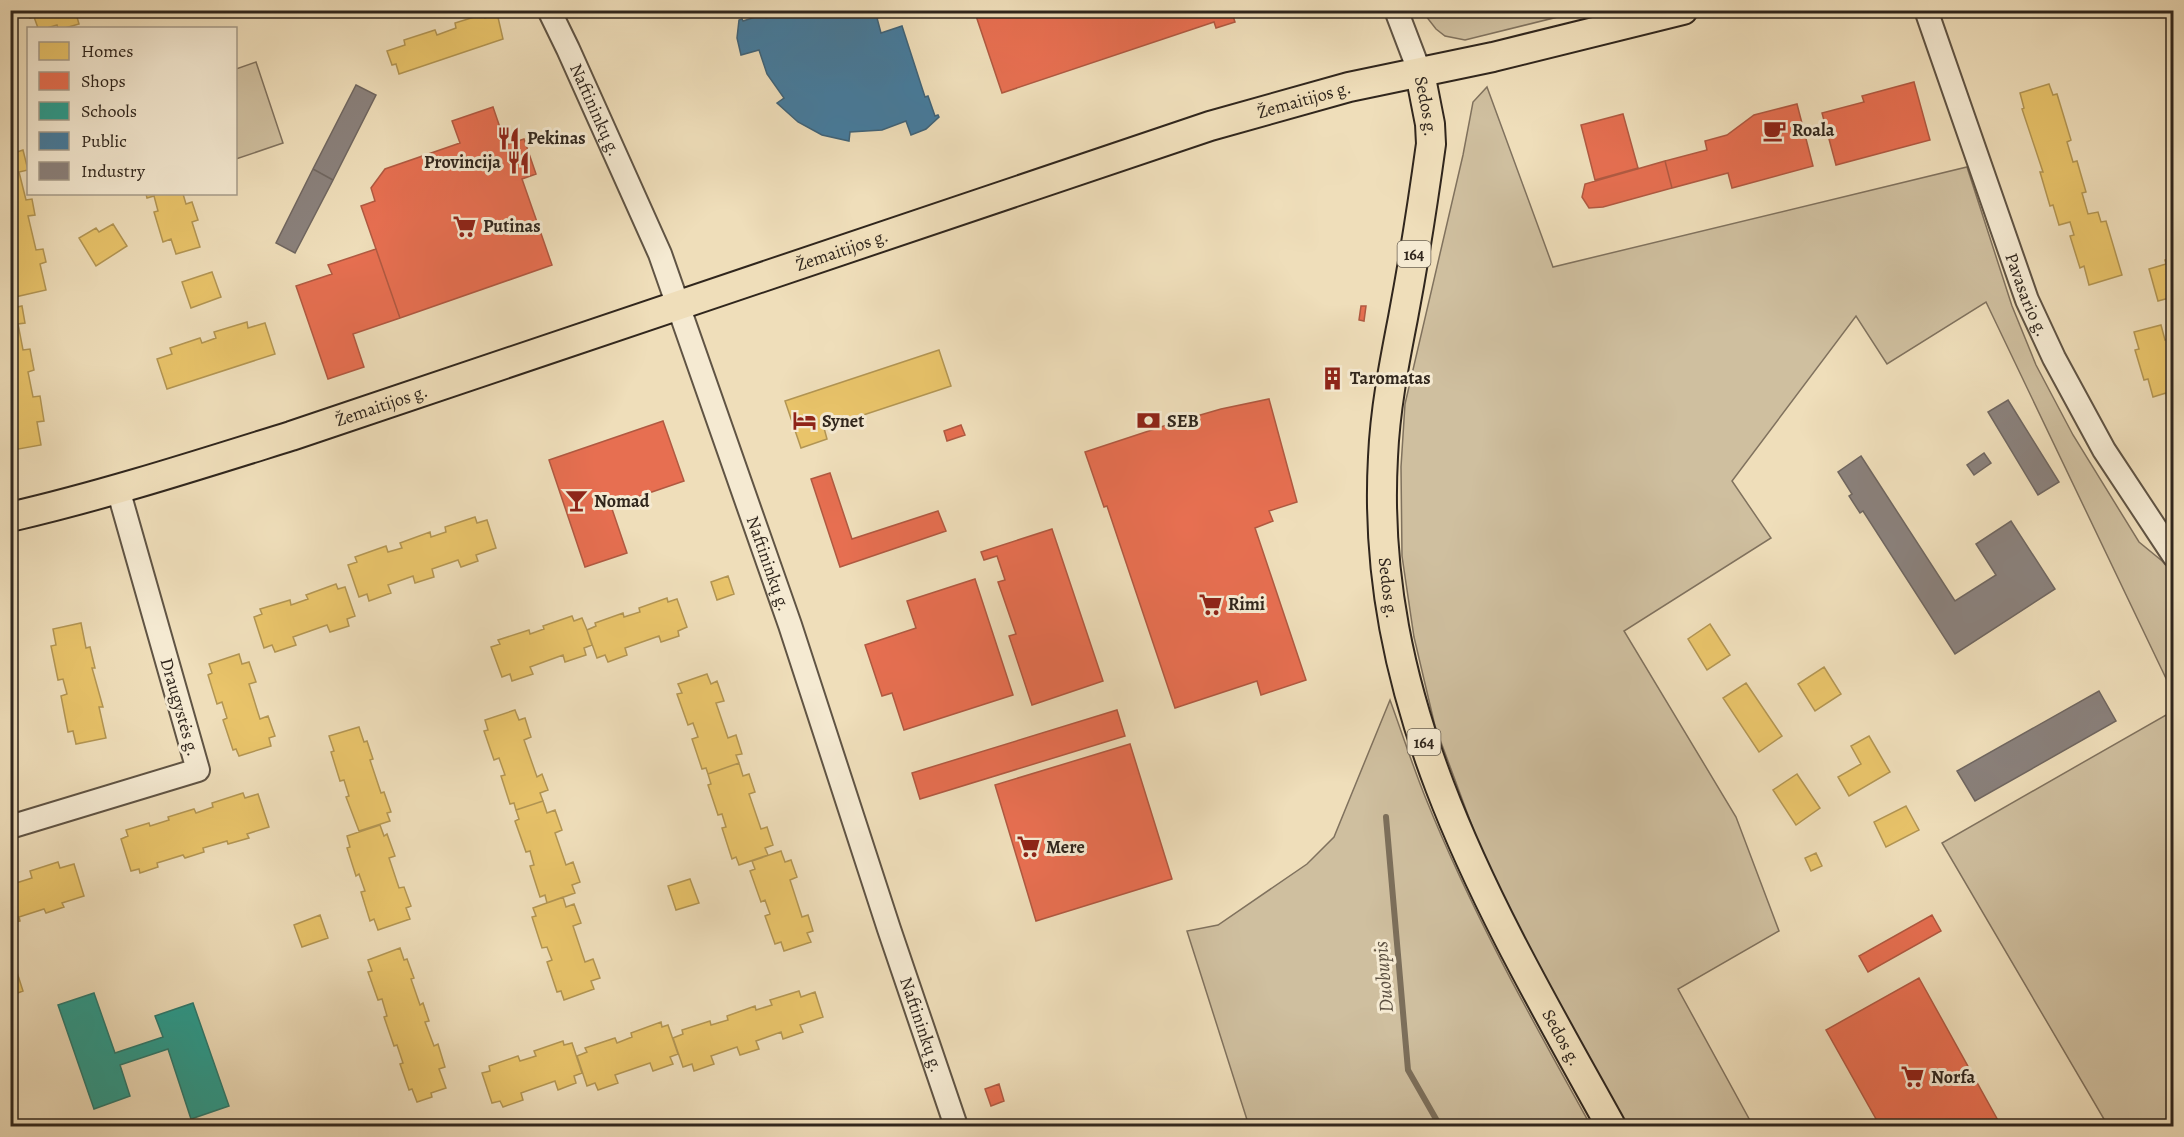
<svg xmlns="http://www.w3.org/2000/svg" width="2184" height="1137" font-family="Alegreya,serif">
	<rect width="100%" height="100%" fill="#efdeba"/>
	<filter id="stains"><feTurbulence type="fractalNoise" baseFrequency=".00333" numOctaves="4"/><feColorMatrix values="0 0 0 0 .2 0 0 0 0 .09 0 0 0 0 .02 0 0 0 .5 -.17"/></filter>
	<radialGradient id="worn" r=".72"><stop offset=".6" stop-color="#630" stop-opacity="0"/><stop offset="1" stop-color="#630" stop-opacity=".3"/></radialGradient>
	<path fill="#cfbf9f" stroke="#80725e" stroke-width="1.5" d="M1422 11H1582L1465 40 1445 36 1436 29Z
		M256 62 283 143 236 159V69Z
		M1487 87 1553 267 1967 167 2012 306 2036 365 2073 435 2139 542 2167 565 2173 575V693L1986 302 1887 364 1856 316 1732 481 1771 538 1624 631 1736 817 1779 931 1678 989 1753 1126H1628L1531 956 1488 869 1435 726 1414 637 1402 556 1401 467 1405 404 1463 155 1473 102Z
		M1390 700C1402 733 1413 767 1426 799 1472 913 1532 1020 1591 1126H1249L1187 931 1218 925 1307 864 1334 837Z
		M2173 711V1126H2108L1942 843Z"/>
	<path fill="#e9c46a" stroke="#b29553" stroke-width="1.5" d="M28 10H98L77 17 79 24 65 28H58L57 25 47 28H38L34 17 30 18Z
		M497 13 503 39 399 74 396 64 392 65 387 51 405 45 404 40 435 30 437 35 456 28 455 23 484 14 485 18Z
		M2049 84 2053 95 2057 94 2071 140 2067 142 2073 162 2077 161 2086 192 2082 193 2088 214 2098 212 2101 222 2106 221 2122 275 2089 285 2084 266 2080 268 2070 236 2074 235 2070 222 2059 225 2053 205 2050 206 2040 172H2043L2022 109 2024 108 2020 93Z
		M15 144 17 152 23 150 28 170 19 172 26 200 32 199 35 215 28 216 36 250 43 249 46 262 40 264 46 290 15 297 12 282 10 283V145Z
		M146 194H183L186 204 192 202 198 220 192 222 200 247 176 254 171 239 163 242 154 212 158 211 154 196 147 198Z
		M113 224 127 246 96 266 79 238 96 228 99 232Z
		M2174 257V293L2168 294 2169 298 2158 301 2149 269 2166 264 2165 260Z
		M212 272 221 297 191 308 182 282Z
		M15 297 17 307 22 306 25 323 18 324 23 350 30 349 34 370 28 372 33 397 40 396 44 421 37 422 41 445 13 450 10 436V298Z
		M247 322 248 328 265 323 275 354 167 389 157 359 172 354 170 348 200 338 202 343 216 338 214 332Z
		M2161 325 2165 340 2170 338 2174 350V431L2167 410 2170 409 2166 393 2153 397 2148 379 2144 380 2135 350 2139 349 2134 332Z
		M939 350 951 386 824 428 827 439 801 448 785 401Z
		M475 517 477 523 487 520 496 548 476 555 478 561 461 567 458 560 432 569 434 577 415 583 413 576 388 585 391 593 369 601 367 594 359 597 348 565 357 562 355 557 386 546 388 552 402 548 400 543 430 532 431 537 446 532 445 527Z
		M728 576 734 594 717 600 711 582Z
		M336 584 338 589 345 587 355 616 347 619 349 626 330 632 327 625 293 637 296 645 275 652 272 645 264 648 254 617 262 614 260 609 290 600 291 605 308 599 306 595Z
		M667 598 668 602 677 599 687 627 678 631 679 636 661 642 659 636 625 648 627 655 608 662 605 655 597 658 587 630 596 626 595 623 623 613 624 617 640 612 639 608Z
		M572 616 574 621 582 618 587 630 592 645 584 648 586 655 565 662 563 655 530 667 533 674 512 681 510 674 502 677 491 647 500 644 498 640 529 630 530 634 544 629 543 626Z
		M81 623 86 648 90 647 95 668H92L103 707H99L106 738 76 744 73 731 68 732 61 696 67 694 63 679 58 680 51 646 56 645 53 629Z
		M1710 624 1730 655 1707 670 1688 639Z
		M239 654 242 664 249 662 256 682 249 684 260 719 268 716 275 736 269 738 271 746 239 756 236 749 233 750 223 720 227 718 222 702 217 704 208 675 212 673 209 664Z
		M1824 667 1841 694 1815 711 1798 684Z
		M707 674 711 684 717 681 724 701 716 703 728 738 736 735 742 754 736 755 739 763 708 774 706 768 702 769 692 739 698 737 693 723 688 725 677 694 682 693 678 684Z
		M1746 683 1782 736 1759 752 1723 698Z
		M515 710 519 720 525 718 531 737 524 740 537 777 542 774 548 790 540 793 543 801 516 810 514 803 510 804 501 776 505 775 499 758 494 760 484 731 488 730 485 720Z
		M359 727 364 742 367 741 373 759 370 760 381 793 384 792 391 812 387 813 390 821 359 831 346 797 349 796 344 780 340 781 331 752 334 751 329 736Z
		M1869 736 1890 772 1849 796 1838 777 1861 764 1851 746Z
		M739 763 743 776 749 774 755 792 749 794 761 829 767 827 773 845 765 848 768 855 739 865 736 857 732 859 722 828 726 827 722 814 718 815 708 785 711 784 708 774Z
		M1797 774 1820 808 1796 825 1773 790Z
		M243 793 245 798 258 794 269 827 247 834 249 838 228 844 227 841 203 848 204 852 185 858 183 855 157 863 158 867 140 873 139 869 131 871 121 839 128 836 126 830 149 823 150 826 169 820 168 817 194 809 196 813 213 807 212 803Z
		M543 801 547 813 555 810 562 830 555 833 566 865 573 862 580 882 572 885 575 893 547 903 545 895 540 897 530 866 534 865 530 851 526 852 515 821 519 819 516 810Z
		M1906 806 1919 830 1886 847 1874 822Z
		M380 825 384 836 387 834 395 856 389 858 399 888 404 887 411 906 406 908 410 919 378 930 374 919 370 921 361 892 365 891 359 874 356 876 347 848 350 847 347 836Z
		M781 851 785 862 791 860 797 877 790 880 802 917 808 915 813 931 807 933 811 942 784 951 781 942 775 944 765 916 770 914 765 900 761 902 750 871 755 869 752 861Z
		M1816 853 1822 866 1811 871 1805 858Z
		M58 862 60 868 74 864 84 896 62 903 64 907 46 913 44 909 19 917 20 921 10 924V877L14 876 16 883 32 878 30 871Z
		M690 879 699 903 676 910 668 886Z
		M563 897 566 907 574 904 581 923 573 926 585 962 593 959 600 978 591 981 594 989 564 1000 561 991 557 992 547 962 552 960 547 947 542 948 532 917 536 916 533 908Z
		M320 915 328 938 302 947 294 925Z
		M400 948 404 960 407 959 414 978 411 979 420 1005 423 1003 429 1021 425 1022 434 1046 438 1044 445 1067 439 1069 446 1088 431 1093 432 1097 417 1102 412 1089 409 1090 400 1064 403 1063 397 1045 394 1046 384 1017 387 1016 382 999 378 1000 368 972 372 971 368 960Z
		M15 966 23 991 10 996V968Z
		M799 991 801 997 815 992 823 1017 800 1025 803 1032 783 1039 781 1032 756 1041 759 1049 740 1055 737 1047 711 1056 714 1064 694 1071 692 1064 683 1067 673 1038 683 1034 682 1030 710 1021 711 1025 728 1020 727 1016 755 1006 756 1010 772 1005 770 1000Z
		M661 1022 662 1027 668 1025 678 1054 670 1057 673 1064 653 1071 650 1063 615 1075 618 1083 598 1090 595 1083 587 1086 577 1056 587 1052 585 1048 615 1038 617 1043 632 1037 631 1033Z
		M563 1041 564 1045 572 1043 582 1073 574 1076 576 1083 558 1090 555 1081 521 1093 523 1100 503 1107 500 1101 492 1103 482 1073 490 1071 489 1066 518 1056 520 1061 536 1056 534 1051Z"/>
	<path fill="#e76f51" stroke="#b05941" stroke-width="1.5" d="M974 10H1231L1235 22 1216 28 1214 22 1002 93Z
		M1914 82 1930 140 1836 165 1822 113 1864 102 1862 96Z
		M1797 104 1813 166 1732 188 1728 173 1672 188 1665 161 1707 150 1705 141 1727 135 1754 115Z
		M493 107 506 145 524 139 536 174 522 179 552 265 400 318 361 206 375 201 371 188 385 169 460 143 452 121Z
		M1623 114 1638 168 1595 180 1581 125Z
		M1665 161 1672 188 1603 207 1589 208 1582 197 1585 184Z
		M376 249 400 318 353 334 364 367 328 379 296 286 332 274 328 265Z
		M1361 306H1366L1364 321 1359 320Z
		M1327 369H1338L1337 388H1326Z
		M1269 399 1297 502 1269 511 1273 521 1255 528 1306 680 1261 695 1257 681 1175 708 1107 506 1104 507 1085 452 1176 422 1221 409Z
		M663 421 684 481 611 506 627 553 585 567 549 460Z
		M961 425 965 435 947 441 944 431Z
		M830 473 852 539 938 511 946 531 840 567 811 479Z
		M1052 529 1103 681 1032 705 1009 636 1016 634 998 582 1005 580 997 556 984 560 981 552Z
		M975 579 1013 695 904 730 892 693 882 696 865 645 916 628 907 601Z
		M1117 710 1125 736 920 799 912 773Z
		M1130 744 1172 879 1036 921 995 785Z
		M1932 915 1941 931 1868 972 1859 956Z
		M1919 978 2000 1124 1997 1126H1880L1826 1030Z
		M999 1084 1004 1101 991 1106 985 1089Z"/>
	<path fill="#2a9d8f" stroke="#2c796d" stroke-width="1.5" d="M94 993 115 1053 163 1037 155 1016 193 1003 229 1106 191 1119 168 1049 120 1065 130 1096 94 1109 58 1005Z"/>
	<path fill="#457b9d" stroke="#3f6277" stroke-width="1.5" d="M788 10H841L842 13 851 10H879L881 17 877 18 881 33 902 26 925 97 928 96 935 116 938 115 939 117 926 129 911 135 906 121 882 130 850 132 849 141 822 135 798 122 777 103 784 98 767 74 759 50 741 55 737 38 739 20 742 19 743 21 765 14 766 18Z"/>
	<path fill="#8a817c" stroke="#6f6660" stroke-width="1.5" d="M356 85 376 95 333 180 313 169Z
		M313 169 333 180 295 253 276 243Z
		M2008 400 2059 482 2038 495 1988 412Z
		M1984 453 1991 463 1974 475 1967 465Z
		M1861 456 1955 601 1996 575 1976 544 2011 521 2055 589 1955 654 1863 511 1860 513 1849 496 1852 494 1838 472Z
		M2099 691 2116 721 1975 801 1957 771Z"/>
	<g fill="none" stroke-linecap="round" stroke-linejoin="round">
		<path stroke="#7c6f5b" stroke-width="6" d="M1386 817 1408 1070 1440 1126"/>
		<defs>
			<g id="minor">
				<path id="s1" d="M549 10 568 49 660 254 790 625 889 929 956 1126"/>
				<path d="M1396 10 1420 73"/>
				<path id="s2" d="M1926 10 2027 300 2054 358 2104 450 2174 556"/>
				<path d="M10 827 198 770 118 489"/>
			</g>
			<g id="major">
				<path id="s3" d="M1420 73 1430 124 1431 144C1423 202 1414 260 1403 318 1394 364 1385 410 1383 457 1369 709 1494 915 1611 1126"/>
				<path id="s4" d="M10 517C105 495 198 465 291 436L1210 126 1349 87 1493 57 1683 10"/>
			</g>
		</defs>
		<use href="#minor" stroke="#605444" stroke-width="26"/>
		<use href="#major" stroke="#30261d" stroke-width="32"/>
		<use href="#minor" stroke="#f5ead2" stroke-width="22"/>
		<use href="#major" stroke="#efdeba" stroke-width="28"/>
	</g>
	<defs>
		<symbol id="cafe-bare" viewBox="-9 -9 18 18"><path d="M-5.5-4.5H6V0H3Q3 3.5 0 3.5H-2.5Q-5.5 3.5-5.5 0ZM3-3.2v2h1.7v-2ZM-6 4.5H4V6H-6Z" fill="#8f2418" stroke="#f5ead2" stroke-width="2.5" paint-order="stroke"/></symbol>
		<symbol id="restaurant-bare" viewBox="-9 -9 18 18"><path d="M-5-6h1v4h1v-4h1v4h1v-4h1v5L-1.5 .5V6h-2V.5L-5-1ZM5-6V6H3V1.5H1.5Q1.5-4 5-6Z" fill="#8f2418" stroke="#f5ead2" stroke-width="2.5" paint-order="stroke"/></symbol>
		<symbol id="supermarket-bare" viewBox="-9 -9 18 18"><path d="M-6-5.5h2.5l.6 2H6L4.5 2H-2.5L-4.4-4H-6ZM-1.5 3.2a1.3 1.3 0 1 0 .1 0ZM3 3.2a1.3 1.3 0 1 0 .1 0Z" fill="#8f2418" stroke="#f5ead2" stroke-width="2.5" paint-order="stroke"/></symbol>
		<symbol id="building-bare" viewBox="-9 -9 18 18"><path d="M-4-6H4V6H1V3H-1V6H-4ZM-2.5-4.3h1.7v1.8h-1.7ZM.8-4.3h1.7v1.8H.8ZM-2.5-1h1.7V.8h-1.7ZM.8-1h1.7V.8H.8Z" fill="#8f2418" stroke="#f5ead2" stroke-width="2.5" paint-order="stroke"/></symbol>
		<symbol id="hotel-bare" viewBox="-9 -9 18 18"><path d="M-6-4.5h1.5V1H6V5H4.5V3h-9V5H-6ZM-4 0a1.8 1.8 0 1 1 3.6 0ZM.5 0V-2.5h3Q6-2.5 6 0Z" fill="#8f2418" stroke="#f5ead2" stroke-width="2.5" paint-order="stroke"/></symbol>
		<symbol id="bank-bare" viewBox="-9 -9 18 18"><path d="M-6-4H6V4H-6ZM0-2.3a2.3 2.3 0 1 0 0 4.6a2.3 2.3 0 1 0 0-4.6Z" fill="#8f2418" stroke="#f5ead2" stroke-width="2.5" paint-order="stroke"/></symbol>
		<symbol id="bar-bare" viewBox="-9 -9 18 18"><path d="M-6-5H6L.8 .8V4.5H3.5V6h-7V4.5H-.8V.8Z" fill="#8f2418" stroke="#f5ead2" stroke-width="2.5" paint-order="stroke"/></symbol>
	</defs>
	<g fill-rule="evenodd">
		<use href="#cafe-bare" x="1758" y="114" width="33" height="33"/>
		<use href="#restaurant-bare" x="492" y="122" width="33" height="33"/>
		<use href="#restaurant-bare" x="502" y="146" width="33" height="33"/>
		<use href="#supermarket-bare" x="448" y="210" width="33" height="33"/>
		<use href="#building-bare" x="1316" y="362" width="33" height="33"/>
		<use href="#hotel-bare" x="788" y="404" width="33" height="33"/>
		<use href="#bank-bare" x="1132" y="404" width="33" height="33"/>
		<use href="#bar-bare" x="560" y="484" width="33" height="33"/>
		<use href="#supermarket-bare" x="1194" y="588" width="33" height="33"/>
		<use href="#supermarket-bare" x="1012" y="830" width="33" height="33"/>
		<use href="#supermarket-bare" x="1896" y="1060" width="33" height="33"/>
	</g>
	<g text-anchor="middle" stroke-width="6" stroke-linejoin="round" paint-order="stroke">
		<g fill="#f5ead2" stroke="#6b6153" stroke-width="1.5">
			<rect x="1397.5" y="241" width="33" height="26" rx="4.5"/>
			<rect x="1407.5" y="729" width="33" height="26" rx="4.5"/>
		</g>
		<g font-size="16" font-weight="bold" fill="#30261d">
			<text x="1414" y="260">164</text>
			<text x="1424" y="748">164</text>
		</g>
		<g font-size="18" fill="#30261d" stroke="#f5ead2">
			<text dy="6" stroke="none"><textPath href="#s4" startOffset="1360">Žemaitijos g.</textPath></text>
			<text dy="6" stroke="none"><textPath href="#s3" startOffset="34">Sedos g.</textPath></text>
			<text dy="6" stroke="none"><textPath href="#s1" startOffset="110">Naftininkų g.</textPath></text>
			<text dy="6" stroke="none"><textPath href="#s4" startOffset="874">Žemaitijos g.</textPath></text>
			<text dy="6" stroke="none"><textPath href="#s2" startOffset="302">Pavasario g.</textPath></text>
			<text dy="6" stroke="none"><textPath href="#s4" startOffset="388">Žemaitijos g.</textPath></text>
			<text dy="6" stroke="none"><textPath href="#s1" startOffset="596">Naftininkų g.</textPath></text>
			<text dy="6" stroke="none"><textPath href="#s3" startOffset="520">Sedos g.</textPath></text>
			<text transform="translate(180 707) rotate(74)" y="6">Draugystės g.</text>
			<text dy="6" stroke="none"><textPath href="#s1" startOffset="1082">Naftininkų g.</textPath></text>
			<text dy="6" stroke="none"><textPath href="#s3" startOffset="1005">Sedos g.</textPath></text>
		</g>
		<g font-size="18" font-weight="bold" fill="#30261d" stroke="#f5ead2" text-anchor="start">
			<text x="1792" y="136">Roala</text>
			<text x="527" y="144">Pekinas</text>
			<text x="501" y="168" text-anchor="end">Provincija</text>
			<text x="483" y="232">Putinas</text>
			<text x="1350" y="384">Taromatas</text>
			<text x="822" y="427">Synet</text>
			<text x="1167" y="427">SEB</text>
			<text x="594" y="507">Nomad</text>
			<text x="1228" y="610">Rimi</text>
			<text x="1046" y="853">Mere</text>
			<text x="1931" y="1083">Norfa</text>
		</g>
		<g font-size="20" font-style="italic" fill="#5c5041" stroke="#f5ead2">
			<text transform="translate(1383 977) rotate(-95)" y="7">Duobupis</text>
		</g>
	</g>
	<rect width="2184" height="1137" fill="none" stroke="#efdeba" stroke-width="36"/>
	<rect x="12" y="12" width="2160" height="1113" fill="none" stroke="#30261d" stroke-width="3"/>
	<rect x="18" y="18" width="2148" height="1101" fill="none" stroke="#30261d" stroke-width="1.5"/>
	<rect x="27" y="27" width="210" height="168" fill="#f5ead2" stroke="#a69c8a" stroke-width="1.5"/>
	<rect x="39" y="42" width="30" height="18" fill="#e9c46a" stroke="#a69c8a" stroke-width="1.5"/>
	<text x="81" y="57" font-size="18" fill="#30261d">Homes</text>
	<rect x="39" y="72" width="30" height="18" fill="#e76f51" stroke="#a69c8a" stroke-width="1.5"/>
	<text x="81" y="87" font-size="18" fill="#30261d">Shops</text>
	<rect x="39" y="102" width="30" height="18" fill="#2a9d8f" stroke="#a69c8a" stroke-width="1.5"/>
	<text x="81" y="117" font-size="18" fill="#30261d">Schools</text>
	<rect x="39" y="132" width="30" height="18" fill="#457b9d" stroke="#a69c8a" stroke-width="1.5"/>
	<text x="81" y="147" font-size="18" fill="#30261d">Public</text>
	<rect x="39" y="162" width="30" height="18" fill="#8a817c" stroke="#a69c8a" stroke-width="1.5"/>
	<text x="81" y="177" font-size="18" fill="#30261d">Industry</text>
	<rect width="100%" height="100%" filter="url(#stains)"/>
	<rect width="100%" height="100%" fill="url(#worn)"/>
</svg>
